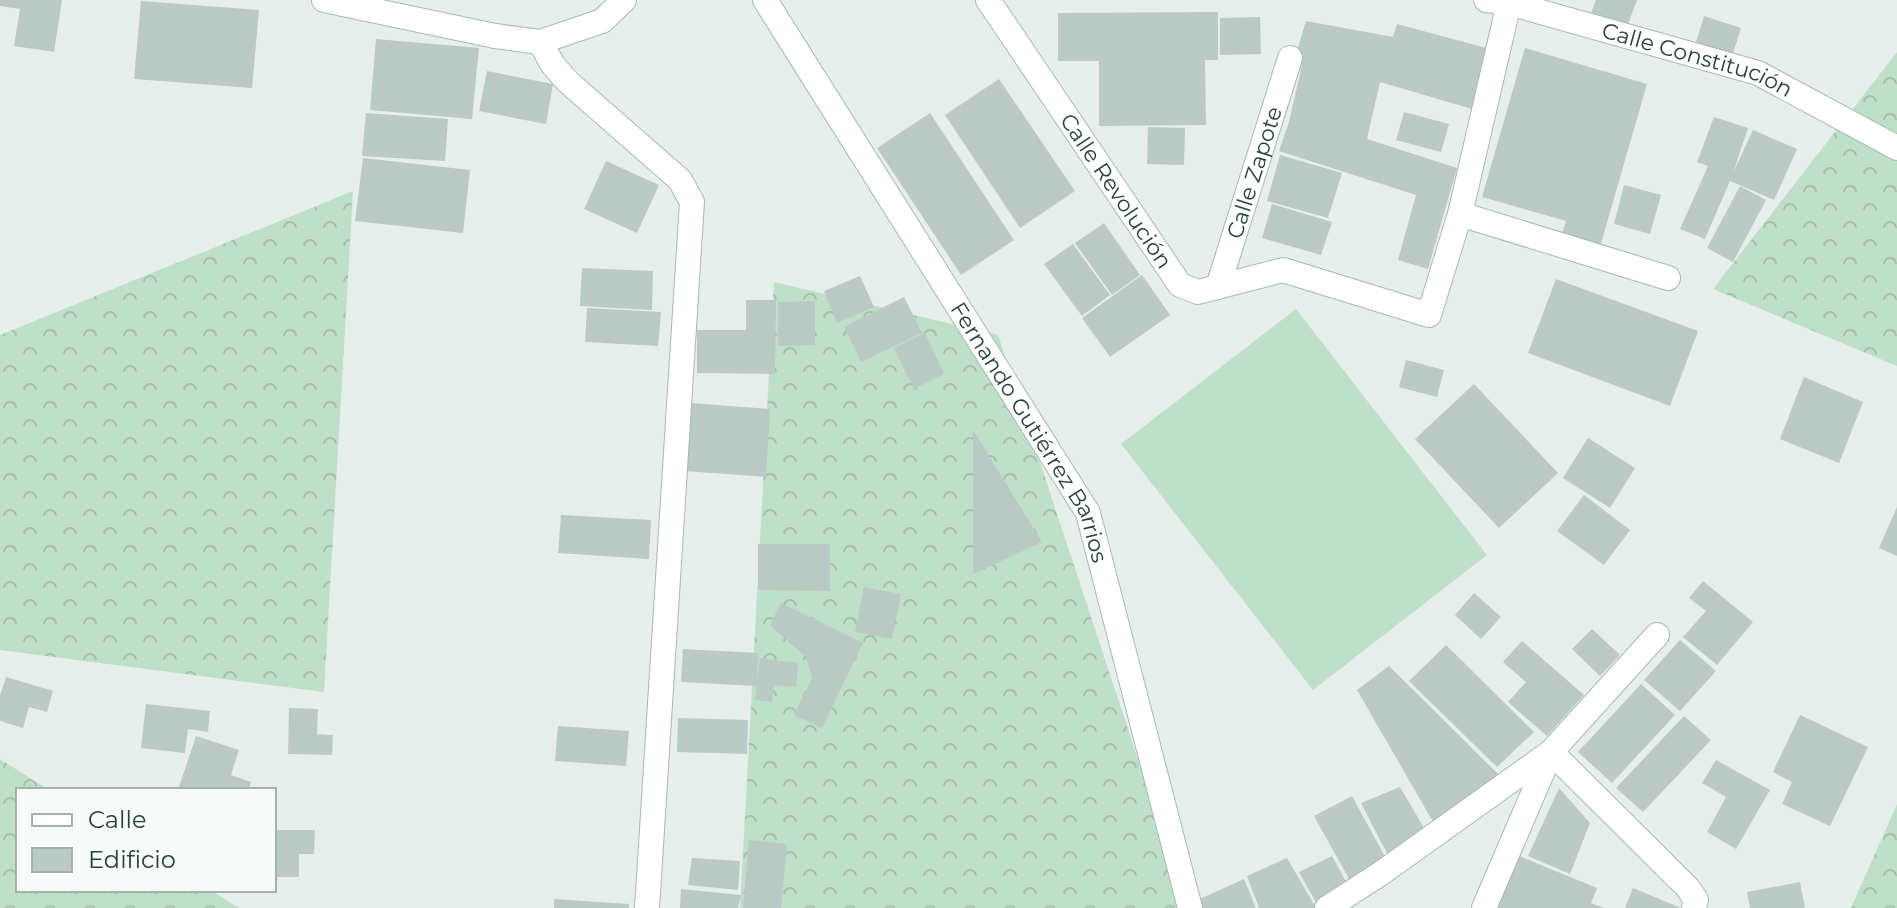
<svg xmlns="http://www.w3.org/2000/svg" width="1897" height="908" font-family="Montserrat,sans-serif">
	<defs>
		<pattern id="forest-crowns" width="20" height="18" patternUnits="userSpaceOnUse" patternTransform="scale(2)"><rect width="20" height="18" fill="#bfe0c8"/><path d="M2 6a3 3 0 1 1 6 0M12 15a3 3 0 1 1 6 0" fill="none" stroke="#a4c1ad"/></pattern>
	</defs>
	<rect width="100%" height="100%" fill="#e6efeb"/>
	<path fill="url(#forest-crowns)" d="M1897 52V366L1713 289Z
		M353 191 324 692 0 650V335Z
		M774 282 998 335 1187 908H740Z
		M0 759 49 790H18V890H210L239 908H0Z
		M1897 804V908H1851Z"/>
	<path fill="#bfe0c8" d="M1296 309 1487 555 1313 690 1121 444Z"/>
	<path fill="#bbcac4" d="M0 0H62L54 52 14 46 20 9 0 6Z
		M1596 0H1637L1624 35 1588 21Z
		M141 1 259 10 252 88 134 79Z
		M1218 12V60H1205L1206 125 1099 126V61H1058V13Z
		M1704 16 1741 28 1730 63 1693 52Z
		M1260 17 1261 54 1220 55V18Z
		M1306 21 1393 37 1397 24 1490 49 1472 109 1380 82 1367 139 1457 168 1428 269 1398 260 1416 195 1279 151 1289 122 1302 65 1293 64Z
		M376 39 479 48 472 119 370 110Z
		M1525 48 1647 84 1600 247 1561 237 1566 221 1482 197Z
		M487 71 553 84 546 124 479 111Z
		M999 79 1075 191 1020 228 945 115Z
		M1404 112 1449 124 1441 152 1396 140Z
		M366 113 448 119 445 161 362 156Z
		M930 113 1014 240 961 275 877 148Z
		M1714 117 1748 128 1733 173 1753 130 1797 149 1774 200 1730 181 1705 239 1680 229 1708 166 1697 162Z
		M1148 127 1185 128 1184 165 1147 164Z
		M1280 155 1342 173 1328 218 1267 201Z
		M363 158 470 170 463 233 355 221Z
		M606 161 659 185 637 233 584 209Z
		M1624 185 1661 195 1650 234 1614 224Z
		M1740 186 1766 200 1733 262 1707 248Z
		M1272 204 1332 222 1321 255 1262 238Z
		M1104 223 1140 275 1112 295 1075 243Z
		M1073 244 1110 295 1082 316 1044 264Z
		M582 268 653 271 652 310 580 306Z
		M1142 275 1170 315 1110 357 1082 318Z
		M860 276 874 307 837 323 824 291Z
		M1556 279 1698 331 1670 406 1528 353Z
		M904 297 922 333 861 362 844 327Z
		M746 300H776L775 374 697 373V330H746Z
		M815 301V345L778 346V302Z
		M587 308 661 312 658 346 585 342Z
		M925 333 944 374 914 389 894 348Z
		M1406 360 1444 370 1437 397 1399 387Z
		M1804 377 1863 402 1839 463 1780 439Z
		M1474 384 1558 473 1499 528 1415 439Z
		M690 403 770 409 766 477 684 471Z
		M973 430 1042 542 973 574Z
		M1588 438 1635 468 1610 508 1563 478Z
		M1584 495 1630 530 1604 565 1557 531Z
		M1897 507V556L1879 548Z
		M561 515 651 520 649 559 558 553Z
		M758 544H830V591L758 590Z
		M1703 581 1753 622 1717 665 1683 637 1706 611 1689 598Z
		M864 587 901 594 892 639 855 632Z
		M1474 593 1501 617 1481 639 1455 615Z
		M781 603 863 643 822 728 794 715 812 678 806 657 770 625Z
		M1592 629 1620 655 1600 676 1572 649Z
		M1680 640 1716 671 1680 711 1644 680Z
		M1522 641 1584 695 1547 736 1508 702 1526 682 1503 662Z
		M1446 645 1534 732 1497 767 1409 681Z
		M683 649 758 653 757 680 760 658 798 663 796 687 774 685 772 702 755 700 757 686 681 682Z
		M1389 666 1503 779 1436 827 1357 690Z
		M6 677 53 691 47 712 29 707 23 728 0 721V696Z
		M1641 684 1675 715 1612 783 1578 752Z
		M146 704 210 711 208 732 188 729 185 753 141 748Z
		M289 708 318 709 317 734 333 735 332 755 288 754Z
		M1800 715 1868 747 1830 826 1782 804 1792 782 1773 772Z
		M1684 716 1711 740 1643 812 1616 788Z
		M678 718 748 720 747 754 677 752Z
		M558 726 629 731 626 766 555 761Z
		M196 736 239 750 231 775 251 782 249 790H178Z
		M1716 760 1770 790 1736 849 1707 832 1726 797 1702 783Z
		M1400 787 1427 833 1390 859 1361 803Z
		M1559 788 1590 823 1570 874 1528 856Z
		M1352 796 1389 864 1353 886 1314 816Z
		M277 830H315L314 854H299V877H276Z
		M749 840 787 844 781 908H743Z
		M1332 856 1350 889 1319 908 1299 872Z
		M1519 856 1597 888 1591 903 1604 908H1497Z
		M692 858 740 861 738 890 688 885Z
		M1287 858 1316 908H1259L1247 876Z
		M1244 879 1256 908H1195L1193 902Z
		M1800 882 1805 908H1750L1747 892Z
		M1633 888 1681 908H1625Z
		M681 889 741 895 738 908H680Z
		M554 899 629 904V908H554Z"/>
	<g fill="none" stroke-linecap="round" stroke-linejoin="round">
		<defs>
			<g id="street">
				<path d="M324 0 495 36 540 42 602 21 624 0"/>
				<path id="s1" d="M988 0 1180 285 1198 292 1283 270 1429 315 1460 214 1509 3"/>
				<path id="s2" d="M1486 0 1509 3 1758 73 1897 148"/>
				<path d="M540 42 553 65 568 82 680 180 692 202 647 908"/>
				<path d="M1460 214 1668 278"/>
				<path id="s3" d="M1218 287 1290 58"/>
				<path d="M1327 908 1380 874 1551 752 1657 635"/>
				<path d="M1484 908 1551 752 1688 888 1696 900 1694 908"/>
			</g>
			<g id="secondary">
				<path id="s4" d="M765 0 1088 513 1190 908"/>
			</g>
		</defs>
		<use href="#street" stroke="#a8b8b2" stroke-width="26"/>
		<use href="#secondary" stroke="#a4bbb3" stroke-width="26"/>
		<use href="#street" stroke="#fff" stroke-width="24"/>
		<use href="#secondary" stroke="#fff" stroke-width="24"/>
	</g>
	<g text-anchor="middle" stroke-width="6" stroke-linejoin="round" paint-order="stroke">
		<g font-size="22" fill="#24423a" stroke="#f7fbf9">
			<text dy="8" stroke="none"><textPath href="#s2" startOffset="220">Calle Constitución</textPath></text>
			<text dy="8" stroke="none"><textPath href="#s3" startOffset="120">Calle Zapote</textPath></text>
			<text dy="8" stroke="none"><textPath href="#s1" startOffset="230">Calle Revolución</textPath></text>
			<text dy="8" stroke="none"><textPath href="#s4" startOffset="508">Fernando Gutiérrez Barrios</textPath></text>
		</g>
	</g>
	<rect x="16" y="788" width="260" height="104" fill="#f7fbf9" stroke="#a3b1ad" stroke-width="2"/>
	<rect x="32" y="814" width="40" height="12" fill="#ffffff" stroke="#a3b1ad" stroke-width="2"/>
	<text x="88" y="828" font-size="24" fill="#24423a">Calle</text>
	<rect x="32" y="848" width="40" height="24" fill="#bbcac4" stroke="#a3b1ad" stroke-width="2"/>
	<text x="88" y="868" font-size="24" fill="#24423a">Edificio</text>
</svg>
